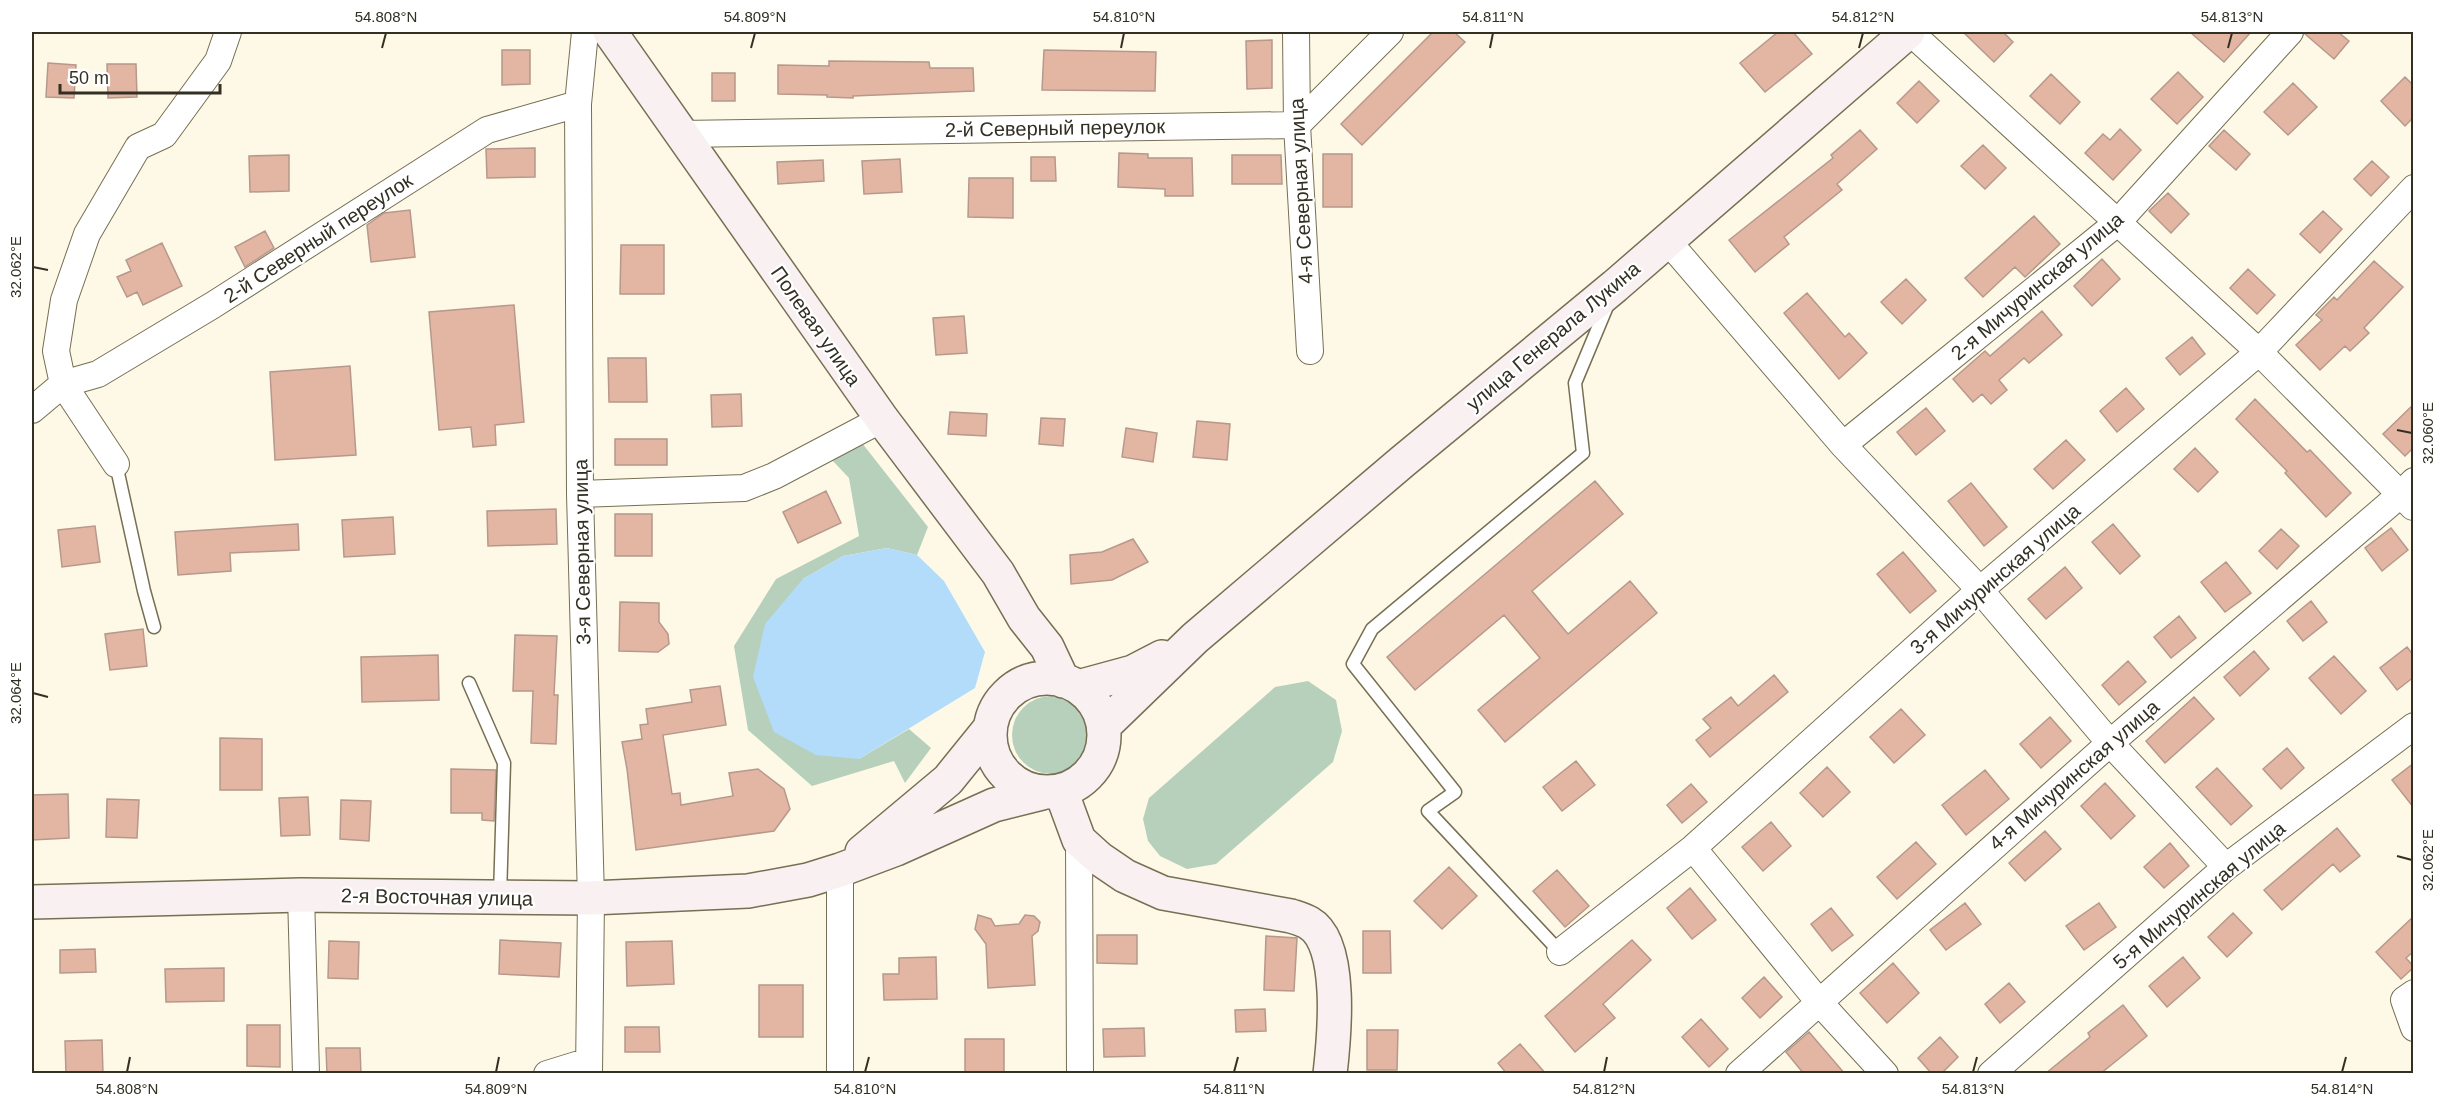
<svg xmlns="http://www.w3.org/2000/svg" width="2445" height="1105" font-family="Helvetica,sans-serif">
	<rect width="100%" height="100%" fill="#fef9e6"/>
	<path fill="#b7d0bb" d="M862 443 928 527 917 555 887 548 843 556 803 579 859 759 909 729 931 748 905 783 894 761 812 786 748 730 734 646 776 579 859 536 849 478 831 459Z
		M1308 681 1336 700 1342 731 1333 762 1216 864 1187 869 1160 856 1148 841 1143 819 1149 798 1275 687Z
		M1012 735a39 39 0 1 1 78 0a39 39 0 1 1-78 0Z"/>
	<path fill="#b2dcf9" d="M887 548 917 555 944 581 985 652 975 688 859 759 816 755 774 732 753 677 765 624 803 579 843 556Z"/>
	<path fill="#e3b6a3" stroke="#b7988b" stroke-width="1.5" d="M1433 32H1454L1465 42 1362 145 1341 124Z
		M1778 32H1793L1812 54 1765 92 1740 63Z
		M1963 32H2003L2013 42 1994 62Z
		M2190 32H2251L2224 62Z
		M2305 32H2338L2349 41 2334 59 2305 34Z
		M1272 40V88L1247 89 1246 41Z
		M502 50H530V84L502 85Z
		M1044 50 1156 52 1155 91 1042 90Z
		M829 61 929 62 930 68H973L974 91 853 96V98L827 97V95L778 94V65L829 66Z
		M48 63 76 65 74 98 46 97Z
		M107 64H136L137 97 108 98Z
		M2178 72 2203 97 2177 124 2151 99Z
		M712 73H735V101H712Z
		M2051 74 2080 102 2060 124 2030 96Z
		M2405 77 2414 86V117L2405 126 2381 101Z
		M1919 81 1939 101 1917 123 1897 103Z
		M2293 83 2317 107 2288 135 2264 112Z
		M2120 129 2141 150 2113 180 2085 153 2103 134 2110 140Z
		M1860 130 1877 149 1837 184 1842 190 1784 237 1789 244 1755 272 1729 240 1833 158 1831 155Z
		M2224 130 2250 154 2236 170 2209 146Z
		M1983 145 2006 168 1985 189 1961 166Z
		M535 148V177L487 178 486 149Z
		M1119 153 1148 154V158H1192L1193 196H1165V189L1118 187Z
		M1323 154H1352V207H1323Z
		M289 155V191L250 192 249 156Z
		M1232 155H1281L1282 184H1232Z
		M1031 157H1055L1056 181H1031Z
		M900 159 902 192 864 194 862 161Z
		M823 160 824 181 778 184 777 162Z
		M2372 161 2389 177 2371 196 2354 179Z
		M969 178H1013V218L968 217Z
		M2168 193 2189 214 2171 233 2149 211Z
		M410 210 415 257 371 262 367 225 384 213Z
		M2323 211 2342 229 2320 253 2300 234Z
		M2034 216 2060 244 2025 277 2015 267 1983 297 1965 278Z
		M265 231 274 248 245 267 235 247Z
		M162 243 182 286 143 305 137 292 127 297 117 277 131 271 126 260Z
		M621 245H664V294H620Z
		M2102 259 2120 279 2092 306 2074 286Z
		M2374 261 2403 287 2364 328 2369 333 2350 351 2345 346 2320 370 2296 345 2322 320 2316 315 2334 297 2337 300Z
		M2248 269 2275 295 2257 314 2230 288Z
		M1906 279 1926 300 1902 324 1881 302Z
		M1807 293 1845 337 1849 333 1867 353 1839 379 1784 313Z
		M514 305 524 422 495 425 496 445 473 447 471 427 439 430 429 312Z
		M2042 311 2062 335 2029 363 2024 358 1999 380 2007 390 1991 404 1982 394 1973 402 1953 379 1985 351 1990 356Z
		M964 316 967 353 936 355 933 318Z
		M2192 337 2205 354 2180 375 2166 358Z
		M608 358H646L647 402H609Z
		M350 366 356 455 275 460 270 372Z
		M2126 388 2144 409 2117 432 2100 411Z
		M741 394 742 426 712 427 711 395Z
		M2255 399 2307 452 2310 450 2351 493 2326 517 2285 473 2287 471 2236 419Z
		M2414 404V447L2405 456 2383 434Z
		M1926 408 1945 431 1916 455 1897 432Z
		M950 412 987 414 986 436 948 434Z
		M1041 418 1065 419 1063 446 1039 444Z
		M1197 421 1230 424 1227 460 1193 457Z
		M1126 428 1157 433 1153 462 1122 457Z
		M615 439H667V465H615Z
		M2066 440 2085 460 2053 489 2034 469Z
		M2195 448 2218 472 2198 492 2174 469Z
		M1595 481 1623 514 1532 591 1568 634 1630 581 1657 613 1505 742 1478 710 1540 658 1504 615 1415 690 1387 657Z
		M1971 483 2007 527 1984 546 1948 501Z
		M826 491 841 523 798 543 783 512Z
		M556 509 557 544 488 546 487 511Z
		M615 514H652V556H615Z
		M393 517 395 554 344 557 342 520Z
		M298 524 299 550 230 553 231 571 178 575 175 532Z
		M2113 524 2140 556 2120 574 2092 542Z
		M95 526 100 562 62 567 58 530Z
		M2391 528 2408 550 2382 571 2365 548Z
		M2281 529 2299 546 2277 569 2259 551Z
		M1133 539 1148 562 1112 580 1071 584 1070 555 1102 552Z
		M1903 552 1936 591 1910 613 1877 574Z
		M2226 562 2251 593 2225 612 2201 582Z
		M2065 567 2082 588 2046 619 2028 599Z
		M2311 601 2327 622 2303 641 2287 621Z
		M620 602 659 603V622L668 634 669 644 658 652 619 651Z
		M2179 616 2196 638 2171 658 2154 637Z
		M143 629 147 666 110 670 105 634Z
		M515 635 557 636 554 695H558L556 744 531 743 533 691H513Z
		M2407 647 2414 656V677L2397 690 2380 668Z
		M2254 651 2269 669 2240 696 2224 677Z
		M438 655 439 700 362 702 361 657Z
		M2334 656 2366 691 2341 714 2309 678Z
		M2128 661 2146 682 2119 705 2102 685Z
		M1774 675 1788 692 1710 757 1696 740 1711 728 1703 719 1731 697 1738 706Z
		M720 686 726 725 663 735 672 794 680 793 681 805 733 796 729 773 758 769 784 789 790 809 774 831 636 850 627 769 622 742 642 739 640 725 648 724 646 709 692 702 690 690Z
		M2194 697 2214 719 2165 763 2146 741Z
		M1901 709 1925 735 1894 763 1870 737Z
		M2050 717 2071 741 2041 768 2020 744Z
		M220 738 262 739V790H220Z
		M2287 748 2304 768 2281 789 2263 769Z
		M1576 761 1595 785 1562 811 1543 787Z
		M2414 763V808L2392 780Z
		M1827 767 1850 792 1823 817 1800 793Z
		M2217 768 2252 806 2231 825 2196 787Z
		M451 769 496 770 494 821 482 820V813H451Z
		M1985 770 2009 799 1966 835 1942 805Z
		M2105 783 2135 816 2111 839 2081 806Z
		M1691 784 1707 802 1682 823 1667 805Z
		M68 794 69 838 32 840V795Z
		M308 797 310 835 281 836 279 798Z
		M107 799 139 800 137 838 106 837Z
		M341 800 371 801 369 841 340 839Z
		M1771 822 1791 846 1763 871 1742 847Z
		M2337 828 2360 856 2340 872 2333 864 2282 910 2264 890Z
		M2045 831 2061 849 2025 881 2009 863Z
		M1916 842 1936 864 1897 899 1877 877Z
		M2170 843 2189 866 2164 888 2144 867Z
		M1449 867 1477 896 1442 929 1414 901Z
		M1557 870 1589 906 1565 927 1533 891Z
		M1690 888 1716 920 1692 939 1667 908Z
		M1965 903 1981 924 1946 950 1930 930Z
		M2099 903 2116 927 2084 950 2066 926Z
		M1831 908 1853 935 1832 951 1811 924Z
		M2233 913 2252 933 2227 957 2208 937Z
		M978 915 991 919 995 926 1019 924 1025 915 1034 916 1040 922 1038 931 1032 936 1035 985 988 988 986 944 975 929Z
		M2414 916V951L2406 958 2414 967 2401 979 2376 952Z
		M1363 931H1390L1391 973H1363Z
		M1097 935H1137V964L1097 963Z
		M1266 936 1297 938 1294 991 1264 990Z
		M500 940 561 943 559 977 499 974Z
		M1632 940 1651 960 1603 1004 1615 1018 1575 1052 1545 1016Z
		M329 941 359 942 358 979 328 978Z
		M672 941 674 984 627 986 626 942Z
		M95 949 96 972 60 973V950Z
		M936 957 937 999 884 1000 883 974H899V958Z
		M2183 957 2200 978 2167 1007 2149 986Z
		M1893 963 1919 993 1887 1023 1860 993Z
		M224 968V1001L166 1002 165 969Z
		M1764 977 1782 997 1760 1018 1742 998Z
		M2009 983 2025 1002 2000 1023 1985 1004Z
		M759 985H803V1037H759Z
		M2123 1005 2147 1036 2100 1074H2045L2090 1037 2088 1033Z
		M1265 1009 1266 1031 1236 1032 1235 1010Z
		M1701 1019 1728 1049 1709 1067 1682 1037Z
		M247 1025H280V1067L247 1066Z
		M625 1027H659L660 1052H625Z
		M1144 1028 1145 1056 1104 1057 1103 1029Z
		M1367 1030H1398L1397 1070H1367Z
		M1809 1032 1845 1074H1804L1786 1052Z
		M1940 1037 1958 1057 1941 1074H1932L1918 1058Z
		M965 1039H1004V1074H965Z
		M102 1040 103 1074H66L65 1041Z
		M1520 1044 1546 1074H1507L1498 1063Z
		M326 1048H360L361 1074H327Z"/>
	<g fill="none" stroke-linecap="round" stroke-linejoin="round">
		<defs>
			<path id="lane" d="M116 464 144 591 154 627
				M469 683 504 763 500 896
				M1560 952 1428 811 1455 792 1353 664 1372 629 1583 453 1575 383 1608 304"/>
			<path id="street" d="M585 32 578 104 580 494 591 898 589 1074
				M1296 32 1297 125 1310 351
				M1910 32 2259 352 2413 507
				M680 134 1297 125 1390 32
				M1666 239 1843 445 1980 590 2110 743 2226 867
				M32 410 63 384 98 374 213 305 487 130 578 104
				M1843 445 2117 223 2290 32
				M116 464 63 384 56 351 64 300 87 234 138 147 164 135 218 61 228 32
				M580 494 744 488 774 476 882 419
				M1079 840 1080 1074
				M1693 848 1819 1002 1885 1074
				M840 870V1074
				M301 895 306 1074
				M1560 952 1693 848 1980 590 2259 352 2414 188
				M2414 993 2404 1000 2414 1028
				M547 1074 589 1061
				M1739 1074 2110 743 2400 495 2414 481
				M1991 1074 2226 867 2414 726"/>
			<path id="secondary" d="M610 32 882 419 998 573 1024 618 1047 647 1063 681
				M990 735a57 57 0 1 1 114 0a57 57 0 1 1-114 0Z
				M1078 687 1133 672 1162 657
				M1104 726 1195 638 1402 462 1615 286 1908 32
				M1061 791 1079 840 1100 859 1125 876 1163 893 1291 916C1297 918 1304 920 1309 923 1344 943 1334 1039 1330 1074
				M862 852 948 780 990 728
				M32 902 301 895 591 898 748 891 808 880 840 870 896 849 994 805 1042 793"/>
		</defs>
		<use href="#lane" stroke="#766f53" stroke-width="15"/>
		<use href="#street" stroke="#766f53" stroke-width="28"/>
		<use href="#secondary" stroke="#766f53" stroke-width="36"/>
		<use href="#lane" stroke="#fff" stroke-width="12"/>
		<use href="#street" stroke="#fff" stroke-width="26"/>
		<use href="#secondary" stroke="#f9f1f1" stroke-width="33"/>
	</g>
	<path fill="none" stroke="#322f23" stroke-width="2" d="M382 48 386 33M751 48 755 33M1121 48 1124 33M1490 48 1493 33M1859 48 1863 33M2228 48 2232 33M33 267 48 270M2397 430 2412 433M33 693 48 697M2397 856 2412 860M127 1072 130 1057M496 1072 499 1057M865 1072 869 1057M1234 1072 1238 1057M1604 1072 1607 1057M1973 1072 1977 1057M2342 1072 2346 1057"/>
	<g text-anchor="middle" stroke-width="4.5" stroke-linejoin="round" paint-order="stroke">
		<g font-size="20" fill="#322f23" stroke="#fff">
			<text transform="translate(1055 128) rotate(-1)" y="7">2-й Северный переулок</text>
			<text transform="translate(1301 191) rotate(-93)" y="7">4-я Северная улица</text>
			<text transform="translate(318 238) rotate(-33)" y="7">2-й Северный переулок</text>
			<text transform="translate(2037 286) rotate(-40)" y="7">2-я Мичуринская улица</text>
			<text transform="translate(816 326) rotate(55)" y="7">Полевая улица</text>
			<text transform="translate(1553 336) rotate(-40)" y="7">улица Генерала Лукина</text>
			<text transform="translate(582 552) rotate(-91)" y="7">3-я Северная улица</text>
			<text transform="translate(1995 579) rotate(-41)" y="7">3-я Мичуринская улица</text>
			<text transform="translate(2074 775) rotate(-41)" y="7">4-я Мичуринская улица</text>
			<text transform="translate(2199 895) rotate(-40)" y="7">5-я Мичуринская улица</text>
			<text transform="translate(437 897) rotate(1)" y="7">2-я Восточная улица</text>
		</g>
	</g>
	<rect width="2445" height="1105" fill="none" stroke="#ffffff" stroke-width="66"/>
	<path d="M60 84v9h160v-9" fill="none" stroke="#322f23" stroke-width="3"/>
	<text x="69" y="84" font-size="18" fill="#322f23" stroke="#ffffff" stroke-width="4.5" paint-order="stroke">50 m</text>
	<rect x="33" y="33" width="2379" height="1039" fill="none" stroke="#322f23" stroke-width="2"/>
	<g font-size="15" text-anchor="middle" fill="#322f23">
		<text x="386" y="22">54.808°N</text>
		<text x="755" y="22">54.809°N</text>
		<text x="1124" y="22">54.810°N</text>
		<text x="1493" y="22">54.811°N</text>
		<text x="1863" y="22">54.812°N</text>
		<text x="2232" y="22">54.813°N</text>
		<text transform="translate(16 267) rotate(-90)" y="5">32.062°E</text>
		<text transform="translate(2428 433) rotate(-90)" y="5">32.060°E</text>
		<text transform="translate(16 693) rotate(-90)" y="5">32.064°E</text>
		<text transform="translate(2428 860) rotate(-90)" y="5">32.062°E</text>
		<text x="127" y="1094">54.808°N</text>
		<text x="496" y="1094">54.809°N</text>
		<text x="865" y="1094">54.810°N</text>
		<text x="1234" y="1094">54.811°N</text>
		<text x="1604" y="1094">54.812°N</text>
		<text x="1973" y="1094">54.813°N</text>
		<text x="2342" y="1094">54.814°N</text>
	</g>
</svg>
